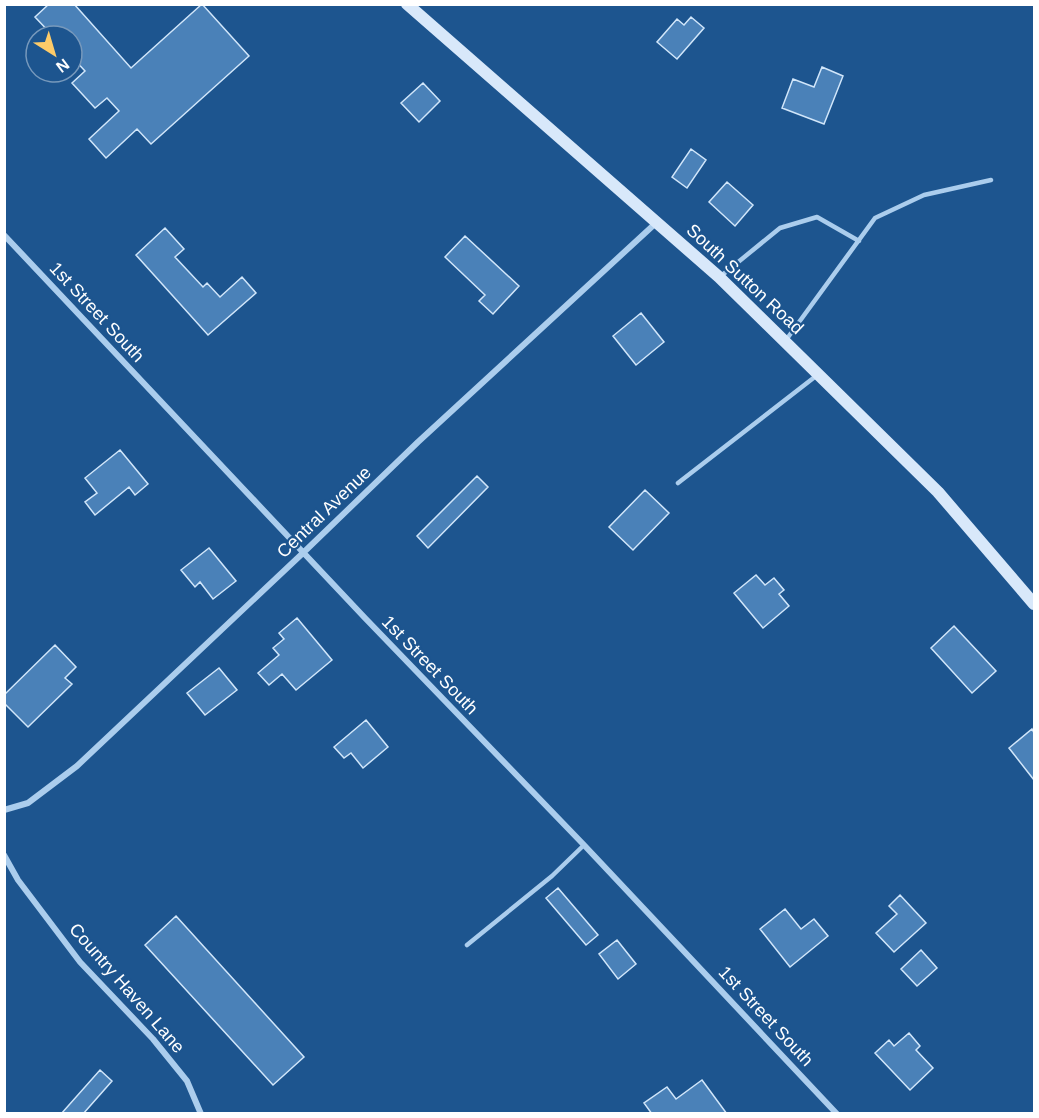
<svg xmlns="http://www.w3.org/2000/svg" width="1039" height="1118" font-family="Arial,sans-serif">
	<rect width="100%" height="100%" fill="#1d558f"/>
	<path fill="#4a81b8" stroke="#d1e6fa" stroke-width="1.5" d="M49 4H74L131 68 202 4 249 56 151 144 137 129 106 158 89 139 119 111 107 98 95 108 72 83 85 71 72 57V36H53L35 17Z
		M691 17 704 28 677 59 657 42 677 19 684 25Z
		M822 67 843 76 824 124 782 108 793 79 814 87Z
		M423 83 440 101 419 122 401 103Z
		M691 149 706 160 687 188 672 177Z
		M727 182 753 205 735 226 709 202Z
		M165 228 184 249 175 257 203 287 207 283 220 297 242 277 256 293 208 335 136 255Z
		M465 236 519 286 493 314 479 301 485 295 445 257Z
		M641 313 664 342 636 365 613 336Z
		M120 450 148 484 135 495 129 487 95 515 85 502 97 493 85 478Z
		M477 476 488 487 428 548 417 536Z
		M645 490 669 513 633 550 609 527Z
		M209 548 236 581 213 599 200 582 195 587 181 570Z
		M756 575 765 585 774 578 784 590 779 594 789 606 763 628 734 593Z
		M297 618 332 660 296 690 282 674 269 685 258 673 279 655 273 648 284 639 279 633Z
		M954 626 996 671 972 693 931 648Z
		M55 645 76 667 65 678 72 684 28 727 4 703V695Z
		M219 668 237 690 205 715 187 693Z
		M366 720 388 747 363 768 351 753 344 758 334 747Z
		M1032 729 1034 733V780L1009 748Z
		M558 888 598 935 586 945 546 898Z
		M900 895 926 923 894 952 876 933 897 914 889 906Z
		M785 909 801 929 814 919 828 936 790 967 760 929Z
		M176 916 304 1057 273 1085 145 945Z
		M617 940 636 964 618 979 599 954Z
		M921 950 937 968 917 986 901 969Z
		M909 1033 920 1046 916 1050 933 1068 910 1090 875 1053 889 1040 894 1046Z
		M100 1070 112 1081 83 1114H61Z
		M702 1080 727 1114H652L644 1103 667 1087 676 1099Z"/>
	<g fill="none" stroke-linecap="round" stroke-linejoin="round">
		<path stroke="#abcded" stroke-width="4.5" d="M721 276 780 228 817 217 859 241
			M786 340 875 218 924 195 991 180
			M678 483 816 376
			M467 945 552 876 584 845"/>
		<path stroke="#abcded" stroke-width="6" d="M4 235 365 618 584 845 837 1114
			M4 810 28 803 77 766 304 552 418 442 657 222
			M4 855 18 880 80 962 153 1039 187 1081 201 1114"/>
		<path stroke="#d8e8fa" stroke-width="12" d="M407 4 719 277 938 492 1034 604"/>
	</g>
	<g text-anchor="middle" stroke-width="4.5" stroke-linejoin="round" paint-order="stroke">
		<g font-size="18" fill="#fff" stroke="#1d558f">
			<text transform="translate(745 279) rotate(43)" y="6">South Sutton Road</text>
			<text transform="translate(97 312) rotate(47)" y="6">1st Street South</text>
			<text transform="translate(324 512) rotate(-44)" y="6">Central Avenue</text>
			<text transform="translate(430 665) rotate(46)" y="6">1st Street South</text>
			<text transform="translate(127 988) rotate(49)" y="6">Country Haven Lane</text>
			<text transform="translate(766 1016) rotate(47)" y="6">1st Street South</text>
		</g>
	</g>
	<rect width="1039" height="1118" fill="none" stroke="#ffffff" stroke-width="12"/>
	<g transform="translate(54 54) rotate(143)"><circle r="28" fill="#1d558f" stroke="#7799bc" stroke-width="1.5"/>
	<path d="M0-4.5L10 22L0 15L-10 22Z" fill="#fdcb69"/>
	<text y="-9" font-size="16" font-weight="bold" text-anchor="middle" fill="#ffffff">N</text>
	</g>
</svg>
